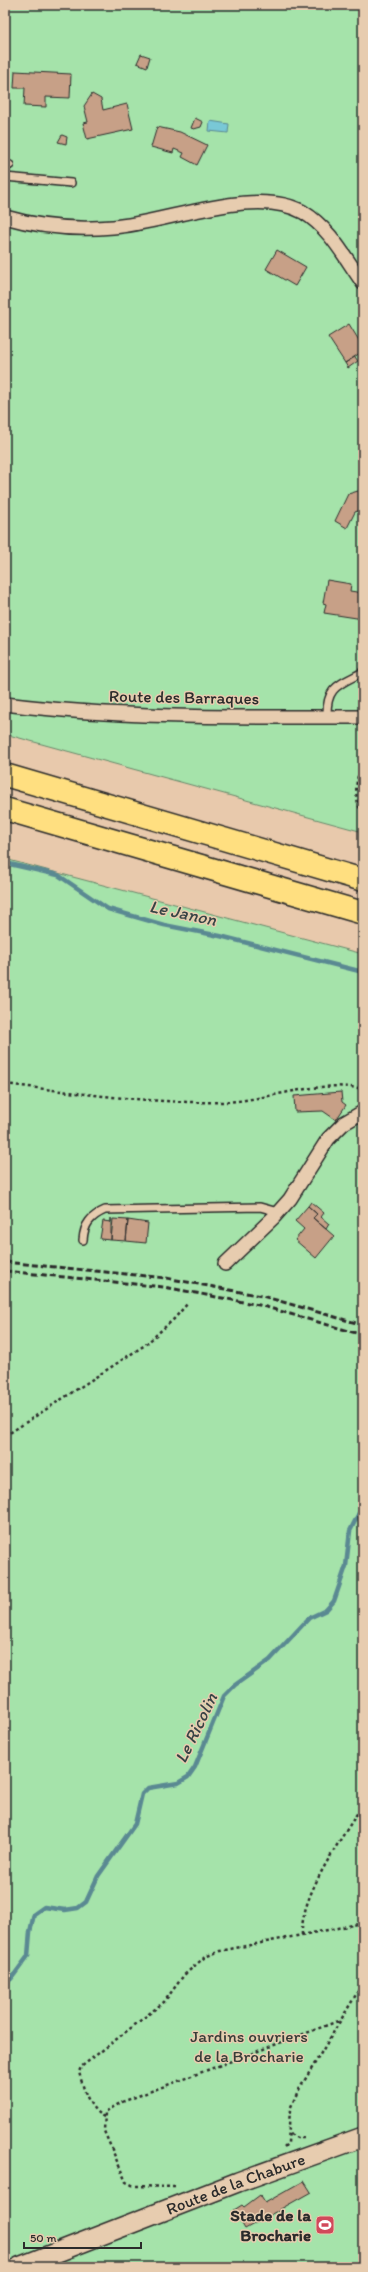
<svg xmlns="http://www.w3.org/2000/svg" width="368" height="2272" font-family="Itim,sans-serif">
	<rect width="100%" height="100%" fill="#e8c9ac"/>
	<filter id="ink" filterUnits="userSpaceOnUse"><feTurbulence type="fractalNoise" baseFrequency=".025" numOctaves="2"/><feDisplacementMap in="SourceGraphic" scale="8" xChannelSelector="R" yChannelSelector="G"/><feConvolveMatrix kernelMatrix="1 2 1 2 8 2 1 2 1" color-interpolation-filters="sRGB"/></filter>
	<g filter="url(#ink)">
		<path fill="#a5e3aa" stroke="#68876a" d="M5 5H363V832L5 734Z
			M5 859 363 954V2267H5Z"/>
		<path fill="#79c8d6" stroke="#5a8992" d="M210 121 229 124 228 133 209 131Z"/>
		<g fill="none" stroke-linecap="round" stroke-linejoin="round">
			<path stroke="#5a8992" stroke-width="4.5" d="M5 863 58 875 108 909 164 925 220 936 363 972
				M5 1981 11 1979 28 1956 30 1932 34 1914 44 1907 65 1910 78 1908 86 1902 98 1876 135 1824 142 1794 148 1788 178 1783 188 1777 195 1767 224 1696 235 1685 270 1660 309 1618 326 1610 334 1601 346 1566 350 1531 359 1513 363 1511"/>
		</g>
		<path fill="#c7a087" stroke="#2b2b2b" d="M141 54 150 57 147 67 137 63Z
			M15 71 71 74 70 98 46 97V107L24 106 25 88H14Z
			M92 94 101 99 103 110 127 104 133 129 87 139 83 123 88 122 84 106Z
			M195 118 203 122 201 127 194 129 191 128Z
			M157 127 180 132 207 145 197 165 182 157 184 153 174 149 173 153 151 147Z
			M62 135 67 137 66 144 58 142Z
			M277 250 306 267 295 286 266 269Z
			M349 324 363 347V351L345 363 328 337Z
			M355 357 358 361 348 368 345 363Z
			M358 491 363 493V509L355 512 347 528 335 521 348 494Z
			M327 580 351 584 350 591 363 593V619L324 613 326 604 323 603Z
			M341 1092 342 1102 346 1105 336 1120 323 1111 295 1112 294 1096Z
			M311 1202 324 1213 321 1217 329 1224 326 1229 313 1218 317 1214 308 1206Z
			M308 1206 317 1214 313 1218 334 1236 316 1258 295 1240 304 1229 295 1221Z
			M111 1218V1240L100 1239 103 1221 111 1222Z
			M113 1219 128 1220 126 1241 111 1240Z
			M128 1220 148 1223 146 1243 126 1241Z
			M304 2181 311 2192 245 2229 234 2210 242 2205 244 2207 260 2195 265 2203Z"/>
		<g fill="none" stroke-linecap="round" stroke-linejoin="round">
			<defs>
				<path id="lane" d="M5 168 10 165
					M5 177 71 183
					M327 717C326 686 339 685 363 672
					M83 1240C84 1224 91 1216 105 1210L260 1207 278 1212"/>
				<path id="street" d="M5 217C39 227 77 230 113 227 166 223 256 185 303 212 331 229 345 258 363 283
					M5 704C123 719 244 717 363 717
					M225 1264 274 1217 290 1199 328 1139 344 1123 363 1112"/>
				<g id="secondary">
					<path id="s1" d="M19 2267 238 2182 363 2137"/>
				</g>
				<path id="highway" d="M5 775 363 880
					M5 809 363 913"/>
			</defs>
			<use href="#lane" stroke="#2b2b2b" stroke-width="10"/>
			<use href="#street" stroke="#2b2b2b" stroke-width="16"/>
			<use href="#secondary" stroke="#2b2b2b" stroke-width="22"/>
			<use href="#highway" stroke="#2b2b2b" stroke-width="25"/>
			<path stroke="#2b2b2b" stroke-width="2.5" stroke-dasharray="3 3" stroke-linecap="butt" d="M363 765C354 779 354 801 363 814
				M5 1084C78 1093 151 1104 225 1102 271 1100 317 1079 363 1089
				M5 1436 145 1345 174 1319 188 1303
				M302 1935C300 1894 342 1839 363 1804
				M104 2117C89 2110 83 2087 79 2072L81 2067 164 2002 184 1975 205 1957 220 1951 363 1923
				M290 2134 297 2138H306
				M284 2147 288 2143 290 2109 297 2093 363 1983
				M175 2187 134 2186 126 2182 104 2131 105 2112 122 2102 341 2020"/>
			<use href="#lane" stroke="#e7ccaf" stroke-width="7"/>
			<use href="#street" stroke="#e7ccaf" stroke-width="13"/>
			<use href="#secondary" stroke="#e7ccaf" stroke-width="19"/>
			<use href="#highway" stroke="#ffdf80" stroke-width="22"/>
			<path stroke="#2b2b2b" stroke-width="3" stroke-dasharray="6 3" stroke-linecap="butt" d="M5 1262 166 1278 262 1296 363 1325
				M5 1271 164 1287 259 1305 363 1335"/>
		</g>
	</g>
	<defs>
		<symbol id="stadium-square" viewBox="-11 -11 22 22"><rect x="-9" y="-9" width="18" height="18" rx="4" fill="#d1495b" stroke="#e7ccaf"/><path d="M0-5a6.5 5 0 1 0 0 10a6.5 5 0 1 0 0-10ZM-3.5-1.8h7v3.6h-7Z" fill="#fff"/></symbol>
	</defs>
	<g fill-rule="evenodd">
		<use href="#stadium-square" x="314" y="2214" width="22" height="22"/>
	</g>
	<g text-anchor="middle" stroke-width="3" stroke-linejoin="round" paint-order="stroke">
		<g font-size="17" fill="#2b2b2b" stroke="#e7ccaf">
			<text transform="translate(184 697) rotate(1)" y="6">Route des Barraques</text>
			<text dy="6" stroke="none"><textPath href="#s1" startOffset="232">Route de la Chabure</textPath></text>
		</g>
		<g font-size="17" fill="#373d38" stroke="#e7ccaf">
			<text x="249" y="2042">Jardins ouvriers<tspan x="249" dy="20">de la Brocharie</tspan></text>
		</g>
		<g font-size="17" font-weight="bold" fill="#2b2b2b" stroke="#e7ccaf" text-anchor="end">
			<text x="311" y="2221">Stade de la<tspan x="311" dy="20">Brocharie</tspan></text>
		</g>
		<g font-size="18" font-style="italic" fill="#374345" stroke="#e7ccaf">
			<text transform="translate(183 913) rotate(12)" y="6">Le Janon</text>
			<text transform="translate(196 1728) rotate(-64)" y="6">Le Ricolin</text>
		</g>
	</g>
	<rect width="368" height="2272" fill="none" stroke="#e7ccaf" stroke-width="20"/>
	<rect x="10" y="10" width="348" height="2252" fill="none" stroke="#2b2b2b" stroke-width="1.5" filter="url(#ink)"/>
	<path d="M24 2242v6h117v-6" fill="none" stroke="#2b2b2b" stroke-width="2"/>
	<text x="30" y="2242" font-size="12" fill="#2b2b2b" stroke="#e7ccaf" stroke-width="3" paint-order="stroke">50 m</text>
</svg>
